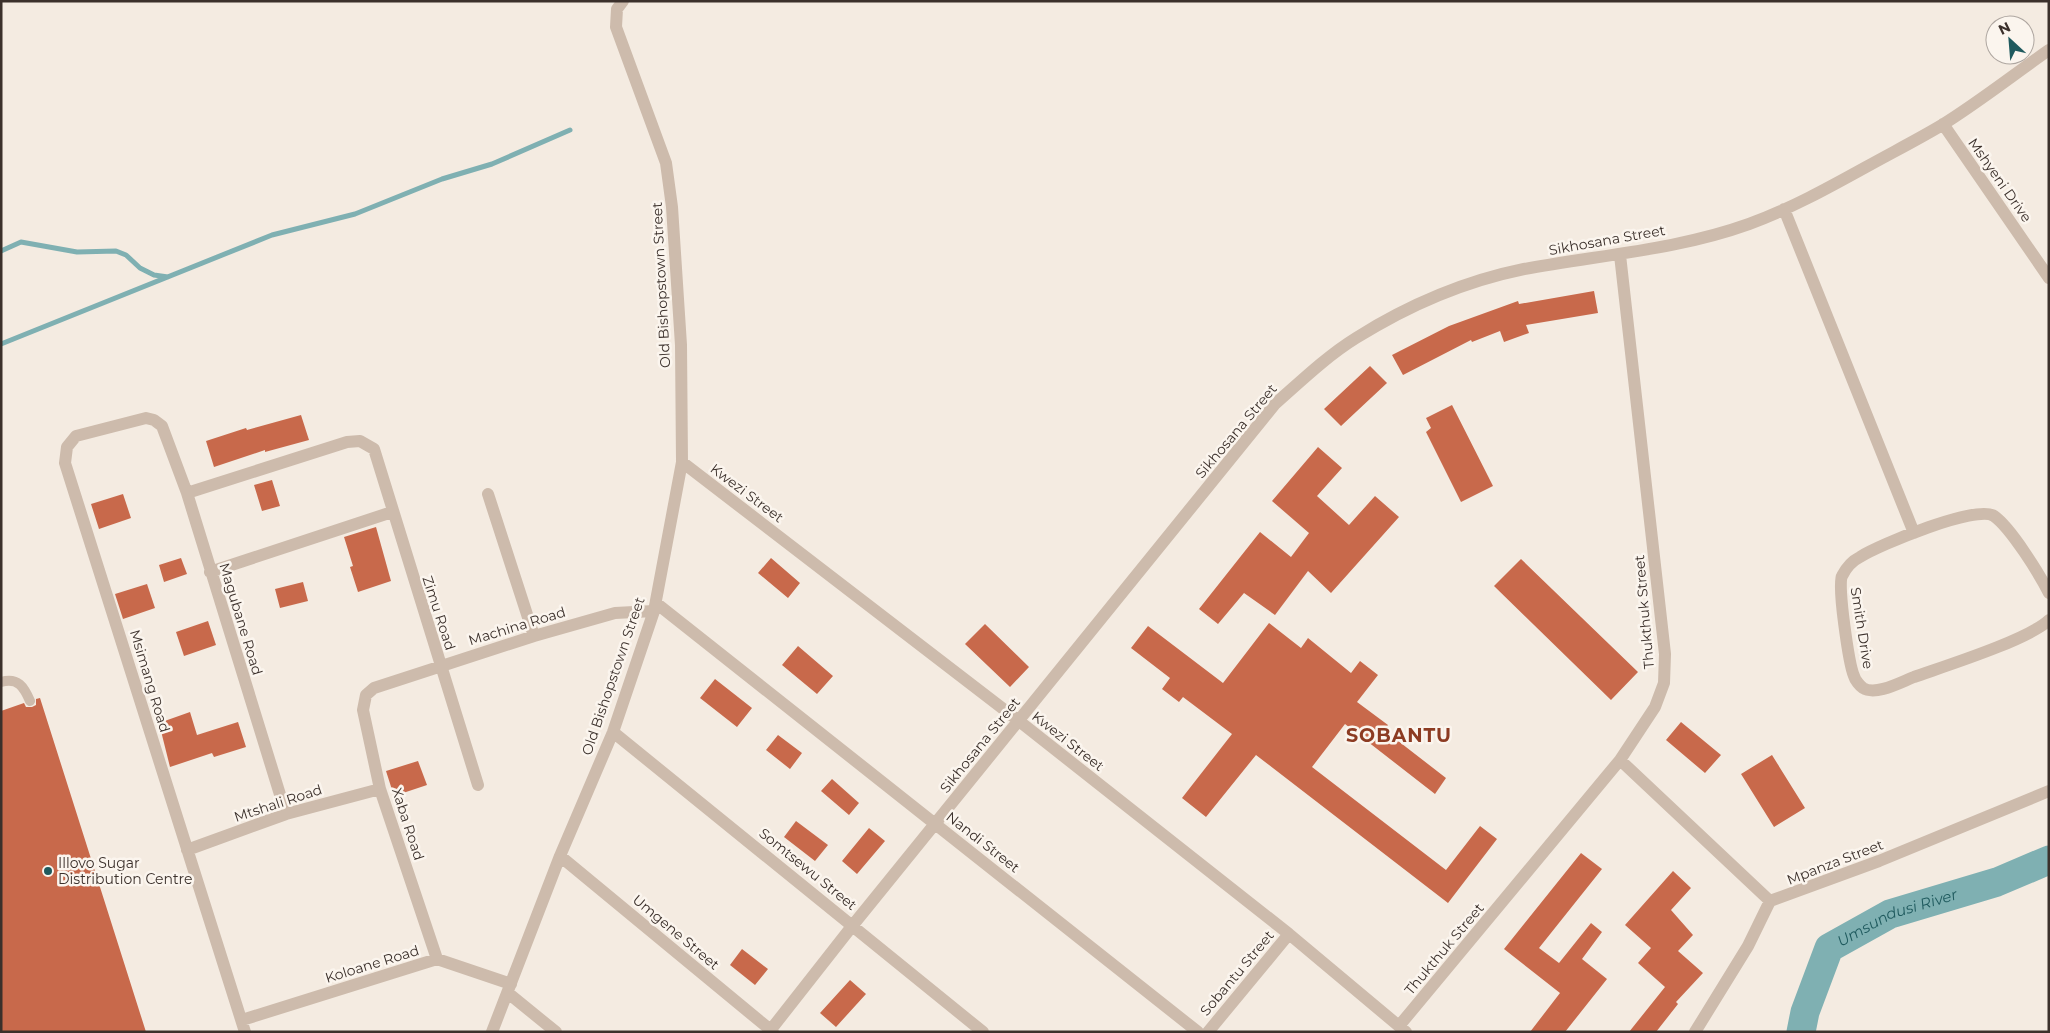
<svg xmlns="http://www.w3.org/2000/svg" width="2050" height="1033" font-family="Montserrat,sans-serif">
	<rect width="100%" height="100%" fill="#f4ebe1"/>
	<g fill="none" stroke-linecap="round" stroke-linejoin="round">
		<path stroke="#7fb0b2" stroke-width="5" d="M1 251 21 242 77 252 116 251 126 255 140 268 154 275 168 277
			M1 344 272 235 355 214 442 179 492 164 570 130"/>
		<path stroke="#7fb0b2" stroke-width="29" id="s1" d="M1801 1032 1805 1012 1829 948 1890 914 1997 882 2049 860"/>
	</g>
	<path fill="#c8694b" d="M1594 291 1598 313 1526 325 1529 333 1504 342 1500 331 1472 342 1471 340 1403 375 1392 355 1449 326 1518 301 1519 304Z
		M1370 366 1387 383 1341 426 1324 409Z
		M1452 405 1493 486 1461 502 1426 432 1431 428 1426 418Z
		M301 415 309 440 265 452V450L214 467 206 441 246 428 247 430Z
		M1318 447 1342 468 1317 496 1349 525 1375 496 1399 517 1331 593 1308 571 1275 615 1244 593 1218 624 1199 609 1260 532 1291 557 1309 533 1272 501Z
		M272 480 280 506 262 511 254 485Z
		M123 494 131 518 99 529 91 504Z
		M376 527 391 581 358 592 350 567 353 566 344 537Z
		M181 558 187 574 164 582 159 565Z
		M771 558 800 583 788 598 758 573Z
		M1521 559 1638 672 1611 700 1494 586Z
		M303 582 308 601 280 608 275 589Z
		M147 584 155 608 123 619 115 594Z
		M208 621 216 645 184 656 176 632Z
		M1269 623 1301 648 1308 638 1351 673 1360 661 1378 675 1357 702 1388 725 1384 730 1446 778 1435 794 1345 724 1312 767 1446 870 1480 826 1497 839 1448 903 1256 755 1206 817 1182 798 1232 734 1183 697 1179 702 1162 689 1170 678 1131 648 1148 626 1223 683Z
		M985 624 1029 667 1010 687 965 644Z
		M798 646 833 676 817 694 782 665Z
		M715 679 752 708 737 727 700 698Z
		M40 698 146 1032H1V711L24 703 26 707H32L36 705V699Z
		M190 712 197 735 238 722 246 747 214 757 212 753 170 767 159 723Z
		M1681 722 1721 755 1705 773 1666 740Z
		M778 735 802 753 790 769 766 750Z
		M1772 755 1805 808 1774 827 1741 774Z
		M418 761 427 785 394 796 386 771Z
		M832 779 859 803 849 815 821 791Z
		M796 821 828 845 815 861 784 837Z
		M869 828 885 841 857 874 842 861Z
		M1581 853 1602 869 1539 948 1559 963 1591 923 1602 932 1582 959 1607 979 1565 1032H1530L1560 993 1504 949Z
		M1673 871 1691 888 1671 910 1693 935 1678 951 1703 973 1676 1002 1678 1004 1656 1032H1629L1665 987 1638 963 1651 948 1625 925Z
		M742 949 768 969 755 985 730 965Z
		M850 980 866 994 836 1027 820 1013Z"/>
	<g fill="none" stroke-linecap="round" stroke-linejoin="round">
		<path stroke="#cdbbac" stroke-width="10" d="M1 682C18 677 24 687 30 701"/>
		<path stroke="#cdbbac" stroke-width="12" d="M1943 124 2049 278
			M1784 209 1914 533
			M682 462 1019 721 1289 934 1406 1032
			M187 493 347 442 360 441 374 449 478 785
			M488 494 534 636
			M210 572 392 512
			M2049 593C2040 575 2011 528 1994 516 1977 504 1879 545 1860 557 1852 561 1846 568 1842 576 1837 583 1849 665 1854 676 1855 680 1860 686 1863 688 1876 696 1901 682 1914 677 1945 666 2028 640 2049 620
			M656 603 1198 1032
			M613 732 983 1032
			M1620 760 1770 901
			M187 850 286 814 380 789
			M560 856 773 1032
			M437 959 380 789 363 710 366 695 374 688 534 636 615 613 654 611
			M508 993 556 1032
			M242 1020 437 959 511 984
			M1399 1026 1620 760 1655 707 1664 683 1665 654 1620 255
			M245 1032 65 463 67 447 76 436 146 418 154 420 162 426 187 493 286 814
			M492 1032 560 856 613 732 654 611 682 462 681 345 672 207 666 163 616 27 617 9 623 1
			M769 1032 853 925 1275 404C1301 381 1327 356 1356 338 1407 306 1465 281 1524 269 1599 255 1677 250 1749 224 1790 209 1828 188 1866 167 1891 153 1917 140 1942 125 1979 102 2013 75 2049 50
			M1208 1032 1289 934
			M1695 1032 1748 946 1770 901 1879 861 2049 791"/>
	</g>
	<circle fill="#1f5a5e" stroke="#fbf5ee" stroke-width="2" cx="48" cy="871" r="5"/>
	<g text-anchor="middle" stroke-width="5" stroke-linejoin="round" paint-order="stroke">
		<g font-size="14" fill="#3b302b" stroke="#fbf5ee">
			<text transform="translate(2000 180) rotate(55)" y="5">Mshyeni Drive</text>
			<text transform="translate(1607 240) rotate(-10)" y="5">Sikhosana Street</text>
			<text transform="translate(661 285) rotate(-93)" y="5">Old Bishopstown Street</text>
			<text transform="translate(1236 431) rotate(-50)" y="5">Sikhosana Street</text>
			<text transform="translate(747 493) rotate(37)" y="5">Kwezi Street</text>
			<text transform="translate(1644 612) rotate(-95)" y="5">Thukthuk Street</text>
			<text transform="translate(439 613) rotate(72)" y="5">Zimu Road</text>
			<text transform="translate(241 619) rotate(73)" y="5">Magubane Road</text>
			<text transform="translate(517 626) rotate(-17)" y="5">Machina Road</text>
			<text transform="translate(1862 628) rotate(81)" y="5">Smith Drive</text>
			<text transform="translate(613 676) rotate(-71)" y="5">Old Bishopstown Street</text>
			<text transform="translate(150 681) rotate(73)" y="5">Msimang Road</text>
			<text transform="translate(1068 741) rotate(38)" y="5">Kwezi Street</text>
			<text transform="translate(980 745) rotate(-51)" y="5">Sikhosana Street</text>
			<text transform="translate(278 803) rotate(-18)" y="5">Mtshali Road</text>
			<text transform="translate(408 824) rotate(72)" y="5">Xaba Road</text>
			<text transform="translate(983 842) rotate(38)" y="5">Nandi Street</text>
			<text transform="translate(1835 862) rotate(-21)" y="5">Mpanza Street</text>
			<text transform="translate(808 869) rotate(39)" y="5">Somtsewu Street</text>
			<text transform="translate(676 932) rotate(40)" y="5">Umgene Street</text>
			<text transform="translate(1444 949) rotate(-50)" y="5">Thukthuk Street</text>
			<text transform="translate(372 964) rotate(-17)" y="5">Koloane Road</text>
			<text transform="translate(1237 973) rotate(-50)" y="5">Sobantu Street</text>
		</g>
		<g font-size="14" fill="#3b302b" stroke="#fbf5ee" text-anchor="start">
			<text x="58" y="868">Illovo Sugar<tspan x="58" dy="16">Distribution Centre</tspan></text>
		</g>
		<g font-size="15" font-style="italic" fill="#1f5a5e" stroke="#fbf5ee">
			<text dy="5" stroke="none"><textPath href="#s1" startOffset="164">Umsundusi River</textPath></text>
		</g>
		<g font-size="19" font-weight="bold" letter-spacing="1" fill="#8c3b22" stroke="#fbf5ee">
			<text x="1399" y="742">SOBANTU</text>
		</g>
	</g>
	<rect width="2050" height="1033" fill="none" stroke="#3b302b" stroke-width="5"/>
	<g transform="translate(2010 40) rotate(334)"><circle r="24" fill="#fbf5ee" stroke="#aea6a0"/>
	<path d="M0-4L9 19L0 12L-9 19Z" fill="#1f5a5e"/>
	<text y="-8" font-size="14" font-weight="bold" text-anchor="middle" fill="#3b302b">N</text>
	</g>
</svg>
